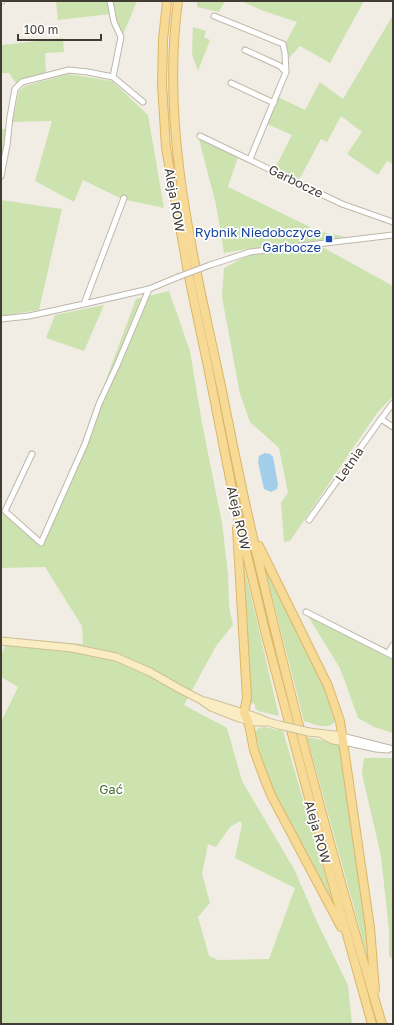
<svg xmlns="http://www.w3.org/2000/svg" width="394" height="1025" font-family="'Golos Text',sans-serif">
	<rect width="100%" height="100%" fill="#f1ede4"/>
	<path fill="#cce3af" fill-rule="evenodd" d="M56 1H109L111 14 58 20Z
		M112 1H137L123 35 118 27Z
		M197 1H225L219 12 197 7Z
		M241 1H364L330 63 300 46 289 58 286 42 297 22 261 10Z
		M393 15V164L387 161 378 175 347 154 362 132 341 116 327 142 321 139 299 180 275 168 292 135 267 124 278 97 305 110 320 82 343 99Z
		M193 27 206 31 204 37 210 40 198 71 192 54Z
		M63 38 64 52 45 53 46 74 16 83 9 73H1V41L2 45Z
		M68 74 112 81 148 115 164 208 122 199 83 180 74 202 35 181 52 121 12 122 19 91 25 86Z
		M1 129H6L1 161Z
		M199 139 238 157 228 187 310 227 307 229 346 237 247 249 224 253 216 205Z
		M1 200 62 209 39 310 1 316Z
		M324 248 393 286V396L377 413 290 541 284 542 281 502 288 493 279 448 250 422 240 394 222 297 224 268 249 255Z
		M169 291 190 351 202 423 222 523 228 573 229 606 233 625 216 646 184 705 227 728 242 781 294 869 318 924 348 985 352 1024H1V722L18 687 1 677V655L5 646 1 645V637L83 644 82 626 45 567 1 568V508L42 546 90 439 102 405 100 396 136 299ZM240 821 242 824 235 858 295 888 269 959 218 960 209 956 198 917 210 903 202 874 208 844 216 847 230 827Z
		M104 305 84 351 46 338 55 315Z
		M240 549 279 716 258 711 255 708V704L250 703Z
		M263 561 325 687 336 719C331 732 314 724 304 721Z
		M306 613 393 659V733L374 727 358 718 340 668Z
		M264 727 283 731 335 909 279 804 266 775 255 733 258 728Z
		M307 737 340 744 372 973Z
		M364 758H393V959L389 956V931L381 856 362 774Z"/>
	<path fill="#a3ceea" d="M265 453 270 454 273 457 278 484 277 489 271 492 264 489 258 462 259 456Z"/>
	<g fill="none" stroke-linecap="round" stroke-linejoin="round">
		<defs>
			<path id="street" d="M1 1H2
				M110 1 114 22 121 37 113 77
				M214 16 283 44 285 53 286 72
				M245 50 280 66 286 72 250 159
				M231 83 274 103
				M200 136 342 204 393 222
				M1 176 7 145 10 117 15 89 22 82 69 70 88 72 113 77 143 102
				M210 265 250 252 393 235
				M84 304 124 198
				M1 319 29 316 84 304 149 289 178 277
				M381 419 393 403
				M32 454 5 511 41 543 85 444 99 404 118 363 149 289
				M309 520 381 419 393 427
				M306 612 393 656
				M388 653 393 645
				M342 736 393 749
				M344 742 376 749 388 750"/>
			<path id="secondary" d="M1 641 72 648 116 657 150 672 178 688 201 700 211 707 239 718 255 722H268L279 725
				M205 701 256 717 266 721
				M309 732 342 736
				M323 735 333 740 344 742"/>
			<path id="primary" d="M167 1 163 40 162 84 166 148 188 272 208 367 236 509 266 635 310 802 372 1024
				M178 1C160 132 195 263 222 391 231 436 240 481 250 525 289 693 332 859 382 1024
				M237 528 247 698 244 713C251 724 251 738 254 750 259 765 265 780 271 795L341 927
				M259 546 328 686 340 721 370 928 375 990"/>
		</defs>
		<use href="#street" stroke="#beb7aa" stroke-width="7"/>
		<use href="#secondary" stroke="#cebf96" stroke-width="9"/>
		<use href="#primary" stroke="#dbb768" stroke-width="10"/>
		<use href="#street" stroke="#fff" stroke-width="5"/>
		<use href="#secondary" stroke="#faedc4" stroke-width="7"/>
		<use href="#primary" stroke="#f7da96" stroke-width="8"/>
		<defs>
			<path id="street-bridge" d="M178 277 210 265"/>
			<path id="secondary-bridge" d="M279 725 309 732"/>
		</defs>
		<use href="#street-bridge" stroke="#beb7aa" stroke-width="7" stroke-linecap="butt"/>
		<use href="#secondary-bridge" stroke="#cebf96" stroke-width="9" stroke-linecap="butt"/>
		<use href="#street-bridge" stroke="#fff" stroke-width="5"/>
		<use href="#secondary-bridge" stroke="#faedc4" stroke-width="7"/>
	</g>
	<rect fill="#1a4fb4" stroke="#fff" stroke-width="1.5" x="325" y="235" width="8" height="8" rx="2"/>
	<g text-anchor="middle" stroke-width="3.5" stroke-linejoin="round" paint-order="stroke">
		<g font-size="13" fill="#423d34" stroke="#fff">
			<text transform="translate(296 181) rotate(26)" y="5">Garbocze</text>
			<text transform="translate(175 200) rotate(80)" y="5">Aleja ROW</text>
			<text transform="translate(349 464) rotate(-55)" y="5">Letnia</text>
			<text transform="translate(239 518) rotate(77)" y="5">Aleja ROW</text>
			<text transform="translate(318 832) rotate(74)" y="5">Aleja ROW</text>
		</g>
		<g font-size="13" fill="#164399" stroke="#fff" text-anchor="end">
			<text x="321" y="237">Rybnik Niedobczyce<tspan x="321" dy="15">Garbocze</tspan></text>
		</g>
		<g font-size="13" fill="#466f2c" stroke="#fff">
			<text x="111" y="794">Gać</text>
		</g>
	</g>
	<rect width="394" height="1025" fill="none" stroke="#423d34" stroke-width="4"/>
	<path d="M18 34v6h83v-6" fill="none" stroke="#423d34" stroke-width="2"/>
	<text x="24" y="34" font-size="12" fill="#423d34" stroke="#ffffff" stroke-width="3" paint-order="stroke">100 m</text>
</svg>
